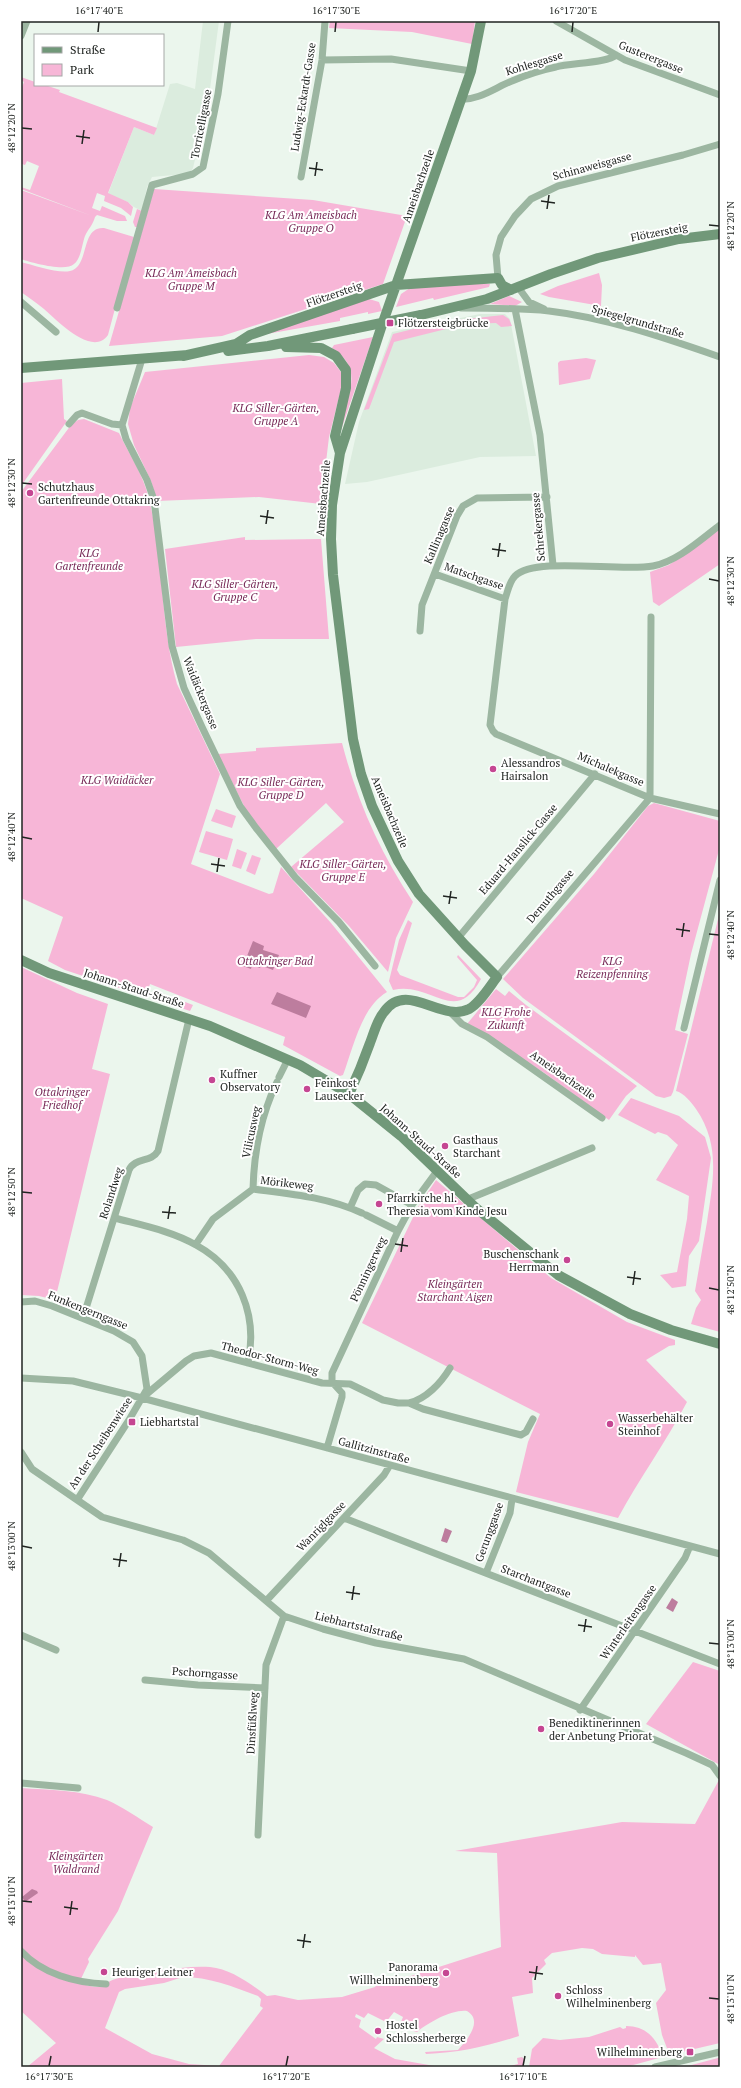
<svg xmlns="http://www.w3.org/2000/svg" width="741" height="2088" font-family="'PT Serif',serif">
	<rect width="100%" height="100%" fill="#ebf6ed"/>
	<path fill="#dbecde" d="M203 21H219L208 104 193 168 191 172 185 174 152 177 147 187 142 211 134 207 128 202 108 194 134 127 154 135 170 84 177 83 195 89Z
		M480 314H505L510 319 536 456 480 457 367 482 345 484 359 422 392 332Z"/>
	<path fill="#f7b6d7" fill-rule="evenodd" d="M330 21H475L472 44 412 32 329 28Z
		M21 77 35 82V85H45L60 90 59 92 157 128 154 135 134 127 108 193 128 202 133 207 131 216 121 208 104 201 105 196 97 193 92 208 100 211 102 206 125 216 127 221H117L97 215 95 217C93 225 88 229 85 236 82 244 81 259 74 264 66 272 32 263 21 259V190L92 216 21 189V187L30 190 39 166 27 161 25 165 22 164 21 90 24 82 21 80Z
		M154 189 313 200 407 216 383 284 222 336 109 346Z
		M137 209 142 211 138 227H135L133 222Z
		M104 228 134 237 108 335C92 358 56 319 44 309 37 303 29 298 21 292V262C33 265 59 274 70 271 90 267 80 226 104 228Z
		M599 273 602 285 601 306 549 297 540 294 558 286Z
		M481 283 490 284 489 287 434 300 433 298 396 307 401 294 410 288Z
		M509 296 522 302 515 306 490 304Z
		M369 299 379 302 382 311 368 314V312L340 318V321L261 335Z
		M503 315 509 319 512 326 501 327 496 323 466 324 394 342 369 409 364 410 393 334 441 322Z
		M373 337 341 430C340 427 342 421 343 416 351 387 361 367 332 348L334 345Z
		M309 355 324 357 334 363 341 372 342 385 329 437 321 504 259 497 157 501 151 481 134 445 128 424 130 408 145 372Z
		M586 358 596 360 590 379 559 385 558 363 560 361Z
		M62 379 64 419 67 421 21 486V383Z
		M84 419 119 433C129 454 144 476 149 499 164 560 160 623 177 684L220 774 191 864 269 894 273 893 281 867 331 923 387 992C361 1007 353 1049 343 1075L340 1076 283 1045 285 1037 150 984 146 997 65 970 48 961 63 917 21 898V492L71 425 78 420Z
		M720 528V564L659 606 653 602 650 572 669 565Z
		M245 537V540L321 539 329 639H256L176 647 165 549Z
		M342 743C357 801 380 852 413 902L396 938 388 972 349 926 291 867 344 822 326 803 276 849 246 810 218 754 256 751V748Z
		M654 803 720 821V846L691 954 675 1030 688 1034 673 1092 671 1096 664 1098 656 1096 523 998 503 979 594 874 648 806Z
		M216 809 236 816 232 828 211 821Z
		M206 831 233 839 227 860 199 852Z
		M237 849 247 853 241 869 232 866Z
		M252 855 261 858 255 875 246 871Z
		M720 911V1332L691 1324 696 1308 701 1300 695 1291C699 1268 703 1245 707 1222 713 1182 721 1145 696 1109 691 1102 684 1093 676 1091Z
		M408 920 412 923 397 970 400 975 458 997H464L474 987 477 980 457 957 458 955 481 979C455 1027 432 981 393 990L389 981 399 940Z
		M21 967 77 993 108 1004 92 1069 110 1074 55 1300 39 1296 21 1295Z
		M496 989 505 996 509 991 526 1005 637 1086 626 1096 609 1120 543 1072 467 1024Z
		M172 997 193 1005 190 1011 169 1004Z
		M631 1098 679 1116 705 1137 711 1158 699 1241 689 1256 686 1286 672 1288 660 1275 677 1272 687 1219 689 1196 656 1180 678 1145 667 1135 658 1132 655 1134 618 1115Z
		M436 1180 551 1278 627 1322 675 1340V1345L669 1346 646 1360 687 1402C666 1442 639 1479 618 1518L516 1492 528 1442 540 1414 362 1323 418 1207Z
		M693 1662 720 1671V1765L646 1724Z
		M720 1778V2043L673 2054 668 2051 662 2035 656 2003 666 1990 661 1963 643 1965 635 1955V1957L602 1954 593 1949 582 1948 552 1953 544 1960 546 1964 532 1978 533 1993 512 1997 519 2036C488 2046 459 2053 426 2054L425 2052 458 2050C466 2041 484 2021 467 2011 453 2009 429 2022 417 2032L399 2027 403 2017 394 2012 386 2022 368 2013 364 2018 356 2014 355 2017 361 2020 359 2027 376 2039 377 2037 384 2039 374 2048 395 2059 440 2067H27L56 2043 21 2011V1788C49 1790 81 1790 107 1800 123 1807 138 1818 153 1827L118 1911 88 1959 89 1962 79 1983C84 1984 91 1987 97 1987 100 1987 112 1979 119 1978 149 1974 180 1965 210 1967 231 1969 251 1984 267 1996L275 1995 298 2000 342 1997 375 1987 380 1981 389 1983 501 1947 497 1853 455 1851 622 1822 695 1824ZM183 1977C209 1977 234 1987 258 1996L261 1999 260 2006 263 2008 219 2066 189 2064 152 2054 105 2028 119 1992 125 1989 164 1983Z
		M626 2026C645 2026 656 2037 662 2055L659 2058 626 2067H529L532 2049 543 2038 560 2040 589 2037 620 2027 623 2029 626 2028Z
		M522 2057 524 2059 523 2067H506L518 2064 517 2058Z
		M718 2058H720V2067H684Z"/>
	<path fill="#bd7d9e" d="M253 941 264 946 263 950 279 955 273 970 265 967 266 962 263 961 260 968 252 965 251 969 243 966Z
		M277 992 311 1006 306 1018 271 1004Z
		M445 1528 452 1531 447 1543 441 1541Z
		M672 1598 678 1602 673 1612 666 1608Z
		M32 1889 37 1891 38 1893 25 1902 22 1897Z"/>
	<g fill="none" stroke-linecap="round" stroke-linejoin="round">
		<path stroke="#9cb6a1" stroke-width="7" d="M556 21 625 60 720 95
			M21 36 27 21
			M322 60 391 59 471 71
			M460 99C478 101 496 87 512 81 526 75 541 70 556 67 570 63 608 63 616 55
			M301 177 322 60 325 21
			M498 278 496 255 501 237 515 216 531 199 558 186 683 155 720 144
			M518 287 529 302 544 309
			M21 302 56 332
			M117 308 152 185 193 174 203 167 218 94 228 21
			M461 308C490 308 520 308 549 311 608 318 665 338 720 357
			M515 309 540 435 553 565
			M142 359 122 425 126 439 147 480 154 500 172 646 184 688 202 727 240 806 256 828 295 877 339 922 375 966
			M69 424 77 415 82 413 112 424 122 425
			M720 525C700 540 678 561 653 566 620 572 535 556 515 576 509 582 508 591 505 599L490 725 493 731 496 734 650 798 720 814
			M435 574 505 599
			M420 631 422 605 457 516 463 506 477 498 547 497
			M458 938 595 774
			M497 977 650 798 651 617
			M450 1012 462 1024 487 1037 602 1118
			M684 1028 720 880
			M279 1077 288 1059
			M253 1189C254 1153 261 1115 277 1082
			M466 1200 592 1148
			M350 1208 358 1190 365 1184 376 1185 412 1205
			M366 1215 398 1231
			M115 1218C141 1225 172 1231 196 1245 240 1269 258 1315 248 1363
			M196 1244 213 1219 253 1189C291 1194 327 1197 362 1213
			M21 1302 35 1301 52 1306 114 1331 133 1342 142 1356 147 1389 129 1420 77 1500
			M83 1318 129 1170C135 1157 151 1163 158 1151L189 1019
			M21 1378 73 1381 142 1398 720 1554
			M332 1382V1373L398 1231 412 1205 437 1171
			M142 1398 186 1361 194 1356 211 1353 322 1383 350 1384 383 1400 398 1403H409L423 1409 521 1435 526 1432 533 1419
			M409 1403C426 1399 441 1383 450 1368
			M327 1448 342 1397V1393L332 1382
			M21 1452 32 1469 102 1517 183 1540 209 1553 284 1616 323 1629 376 1643 464 1659 686 1753 712 1765 720 1776
			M344 1518 720 1664
			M486 1573 510 1513 512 1499
			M266 1601 384 1475 390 1465
			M21 1635 56 1650
			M145 1680 198 1685 265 1688
			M580 1710 685 1558 690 1546
			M21 1783 78 1788
			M258 1835 266 1665 284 1616
			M21 1951C42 1974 76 1983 106 1984
			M655 2067 720 2052"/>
		<path stroke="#719879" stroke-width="10" d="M421 315 487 299 551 274 598 258 679 239 720 234
			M286 347 321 348 336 356 346 370V388L335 436 340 453
			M228 351 268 346 352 329
			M183 356 236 344 250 335 396 285 498 278 502 285 511 290
			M21 368 188 355
			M21 960 49 973 210 1026 300 1065 349 1094 401 1136 476 1208 558 1275 630 1314 671 1330 720 1344
			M349 1094C357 1077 364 1060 370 1043 374 1033 377 1020 384 1012 407 980 441 1023 469 1009 480 1003 490 986 497 977L465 945 419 894 398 861 372 806 361 774 353 739 333 575 331 539 332 505 340 453 382 325 471 71 481 21"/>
		<path stroke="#719879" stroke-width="10" d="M352 329 421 315"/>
	</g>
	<path fill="none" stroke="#212522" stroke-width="1.5" d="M98 32 99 22M335 32 336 22M572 32 573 22M22 128 32 129M76 136 90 138M82 144 84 130M309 168 323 170M315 176 317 162M541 201 555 203M547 209 549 195M709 225 719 226M22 483 32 484M260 516 274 518M266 524 268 510M492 549 506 551M498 557 500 543M709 579 719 581M22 837 32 839M211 864 225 866M217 872 219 858M443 896 457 898M449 904 451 891M676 929 690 931M709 934 719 935M682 937 684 923M22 1192 32 1193M162 1212 176 1213M168 1219 170 1206M395 1244 408 1246M401 1252 403 1238M627 1277 641 1279M633 1285 635 1271M709 1288 719 1290M22 1546 32 1548M113 1559 127 1561M119 1567 121 1553M346 1592 360 1594M352 1600 354 1586M578 1625 592 1627M584 1632 586 1619M709 1643 719 1644M22 1901 32 1902M64 1907 78 1909M70 1915 72 1901M297 1940 311 1942M303 1948 305 1934M529 1972 543 1974M535 1980 537 1966M709 1998 719 1999M49 2066 51 2056M286 2066 288 2056M523 2066 525 2056"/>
	<g fill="#c54692" stroke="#fff" stroke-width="1.5">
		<rect x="386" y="319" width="8" height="8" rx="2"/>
		<circle cx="30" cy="493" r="4"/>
		<circle cx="493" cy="769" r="4"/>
		<circle cx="212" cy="1080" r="4"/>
		<circle cx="307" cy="1089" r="4"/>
		<circle cx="445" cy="1146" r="4"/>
		<circle cx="379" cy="1204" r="4"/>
		<circle cx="567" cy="1260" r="4"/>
		<rect x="128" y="1418" width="8" height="8" rx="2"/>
		<circle cx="610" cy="1424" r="4"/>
		<circle cx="541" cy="1729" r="4"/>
		<circle cx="104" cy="1972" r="4"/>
		<circle cx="446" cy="1973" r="4"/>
		<circle cx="558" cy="1996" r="4"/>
		<circle cx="378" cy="2031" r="4"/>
		<rect x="686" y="2048" width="8" height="8" rx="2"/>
	</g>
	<g text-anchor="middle" stroke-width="4" stroke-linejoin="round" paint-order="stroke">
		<g font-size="11" fill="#212522" stroke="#fff">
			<text transform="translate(651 57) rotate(22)" y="4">Gusterergasse</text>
			<text transform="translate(534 63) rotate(-17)" y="4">Kohlesgasse</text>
			<text transform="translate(303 97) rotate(-81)" y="4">Ludwig-Eckardt-Gasse</text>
			<text transform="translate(201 124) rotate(-79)" y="4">Torricelligasse</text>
			<text transform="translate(592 166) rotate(-15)" y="4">Schinaweisgasse</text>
			<text transform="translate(418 186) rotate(-71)" y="4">Ameisbachzeile</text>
			<text transform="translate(659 232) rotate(-11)" y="4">Flötzersteig</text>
			<text transform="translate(334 294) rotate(-19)" y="4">Flötzersteig</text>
			<text transform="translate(638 321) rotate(16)" y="4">Spiegelgrundstraße</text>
			<text transform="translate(323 498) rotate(-85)" y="4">Ameisbachzeile</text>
			<text transform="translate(538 527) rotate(-95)" y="4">Schrekergasse</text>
			<text transform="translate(439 535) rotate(-67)" y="4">Kallinagasse</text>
			<text transform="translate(474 576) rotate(19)" y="4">Matschgasse</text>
			<text transform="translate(201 693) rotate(68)" y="4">Waidäckergasse</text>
			<text transform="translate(611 769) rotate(23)" y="4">Michalekgasse</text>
			<text transform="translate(390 812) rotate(67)" y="4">Ameisbachzeile</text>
			<text transform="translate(518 849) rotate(-50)" y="4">Eduard-Hanslick-Gasse</text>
			<text transform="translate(550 896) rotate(-50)" y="4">Demuthgasse</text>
			<text transform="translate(134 988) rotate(18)" y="4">Johann-Staud-Straße</text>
			<text transform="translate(563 1075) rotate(35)" y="4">Ameisbachzeile</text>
			<text transform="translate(251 1132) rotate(-78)" y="4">Vilicusweg</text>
			<text transform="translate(421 1141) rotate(42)" y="4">Johann-Staud-Straße</text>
			<text transform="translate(287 1183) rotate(7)" y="4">Mörikeweg</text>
			<text transform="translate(111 1193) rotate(-72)" y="4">Rolandweg</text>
			<text transform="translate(368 1269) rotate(-65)" y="4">Pönningerweg</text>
			<text transform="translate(88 1310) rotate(22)" y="4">Funkengerngasse</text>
			<text transform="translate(270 1358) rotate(15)" y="4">Theodor-Storm-Weg</text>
			<text transform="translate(100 1443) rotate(-57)" y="4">An der Scheibenwiese</text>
			<text transform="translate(374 1450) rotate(15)" y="4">Gallitzinstraße</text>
			<text transform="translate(321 1526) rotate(-46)" y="4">Wanriglgasse</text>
			<text transform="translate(489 1532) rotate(-70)" y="4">Gerunggasse</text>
			<text transform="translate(536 1581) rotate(21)" y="4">Starchantgasse</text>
			<text transform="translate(628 1622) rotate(-55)" y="4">Winterleitengasse</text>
			<text transform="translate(359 1626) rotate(14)" y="4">Liebhartstalstraße</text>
			<text transform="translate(205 1673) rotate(4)" y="4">Pschorngasse</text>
			<text transform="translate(252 1723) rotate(-87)" y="4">Dinsfüßlweg</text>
		</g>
		<g font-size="11" font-style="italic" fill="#772957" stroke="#fff">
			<text x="311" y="219">KLG Am Ameisbach<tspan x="311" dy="13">Gruppe O</tspan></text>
			<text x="191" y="277">KLG Am Ameisbach<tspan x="191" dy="13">Gruppe M</tspan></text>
			<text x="276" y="412">KLG Siller-Gärten,<tspan x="276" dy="13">Gruppe A</tspan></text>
			<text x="89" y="557">KLG<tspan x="89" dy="13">Gartenfreunde</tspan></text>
			<text x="235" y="588">KLG Siller-Gärten,<tspan x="235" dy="13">Gruppe C</tspan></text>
			<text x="117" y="784">KLG Waidäcker</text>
			<text x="281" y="786">KLG Siller-Gärten,<tspan x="281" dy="13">Gruppe D</tspan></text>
			<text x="343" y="868">KLG Siller-Gärten,<tspan x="343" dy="13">Gruppe E</tspan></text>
			<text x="275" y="965">Ottakringer Bad</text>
			<text x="612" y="965">KLG<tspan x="612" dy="13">Reizenpfenning</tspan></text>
			<text x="506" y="1016">KLG Frohe<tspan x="506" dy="13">Zukunft</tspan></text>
			<text x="62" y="1096">Ottakringer<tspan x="62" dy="13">Friedhof</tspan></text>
			<text x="455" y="1288">Kleingärten<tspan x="455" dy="13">Starchant Aigen</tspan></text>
			<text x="76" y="1860">Kleingärten<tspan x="76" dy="13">Waldrand</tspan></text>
		</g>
		<g font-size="11" fill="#212522" stroke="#fff" text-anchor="start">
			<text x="398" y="327">Flötzersteigbrücke</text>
			<text x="38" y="491">Schutzhaus<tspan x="38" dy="13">Gartenfreunde Ottakring</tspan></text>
			<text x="501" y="767">Alessandros<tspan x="501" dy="13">Hairsalon</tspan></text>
			<text x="220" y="1078">Kuffner<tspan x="220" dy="13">Observatory</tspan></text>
			<text x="315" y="1087">Feinkost<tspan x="315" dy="13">Lausecker</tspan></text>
			<text x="453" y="1144">Gasthaus<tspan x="453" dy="13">Starchant</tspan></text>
			<text x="387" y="1202">Pfarrkirche hl.<tspan x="387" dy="13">Theresia vom Kinde Jesu</tspan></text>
			<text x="559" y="1258" text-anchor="end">Buschenschank<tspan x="559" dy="13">Herrmann</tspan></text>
			<text x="618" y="1422">Wasserbehälter<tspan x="618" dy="13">Steinhof</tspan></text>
			<text x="140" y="1426">Liebhartstal</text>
			<text x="549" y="1727">Benediktinerinnen<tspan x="549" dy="13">der Anbetung Priorat</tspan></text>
			<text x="438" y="1971" text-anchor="end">Panorama<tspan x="438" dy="13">Willhelminenberg</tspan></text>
			<text x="112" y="1976">Heuriger Leitner</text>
			<text x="566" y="1994">Schloss<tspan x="566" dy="13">Wilhelminenberg</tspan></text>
			<text x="386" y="2029">Hostel<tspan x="386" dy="13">Schlossherberge</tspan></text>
			<text x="682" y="2056" text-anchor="end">Wilhelminenberg</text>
		</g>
	</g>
	<rect width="741" height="2088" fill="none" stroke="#ffffff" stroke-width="44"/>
	<rect x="34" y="34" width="130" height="52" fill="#ffffff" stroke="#a6a8a7"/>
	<rect x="42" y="47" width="20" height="6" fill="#719879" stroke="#a6a8a7"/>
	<text x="70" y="54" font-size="12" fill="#212522">Straße</text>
	<rect x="42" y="64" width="20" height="12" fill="#f7b6d7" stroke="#a6a8a7"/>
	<text x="70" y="74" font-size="12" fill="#212522">Park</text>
	<rect x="22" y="22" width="697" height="2044" fill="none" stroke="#212522" stroke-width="1.5"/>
	<g font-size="10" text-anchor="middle" fill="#212522">
		<text x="99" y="14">16°17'40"E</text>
		<text x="336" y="14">16°17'30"E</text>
		<text x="573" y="14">16°17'20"E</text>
		<text transform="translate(11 128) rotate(-90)" y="4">48°12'20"N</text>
		<text transform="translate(730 226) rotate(-90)" y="4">48°12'20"N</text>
		<text transform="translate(11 483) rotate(-90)" y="4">48°12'30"N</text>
		<text transform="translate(730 581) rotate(-90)" y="4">48°12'30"N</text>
		<text transform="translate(11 837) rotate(-90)" y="4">48°12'40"N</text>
		<text transform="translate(730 935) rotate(-90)" y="4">48°12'40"N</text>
		<text transform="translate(11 1192) rotate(-90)" y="4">48°12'50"N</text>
		<text transform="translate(730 1290) rotate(-90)" y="4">48°12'50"N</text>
		<text transform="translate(11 1546) rotate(-90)" y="4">48°13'00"N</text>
		<text transform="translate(730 1644) rotate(-90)" y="4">48°13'00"N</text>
		<text transform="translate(11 1901) rotate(-90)" y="4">48°13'10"N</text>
		<text transform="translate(730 1999) rotate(-90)" y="4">48°13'10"N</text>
		<text x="49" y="2080">16°17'30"E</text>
		<text x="286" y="2080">16°17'20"E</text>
		<text x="523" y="2080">16°17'10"E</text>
	</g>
</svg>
